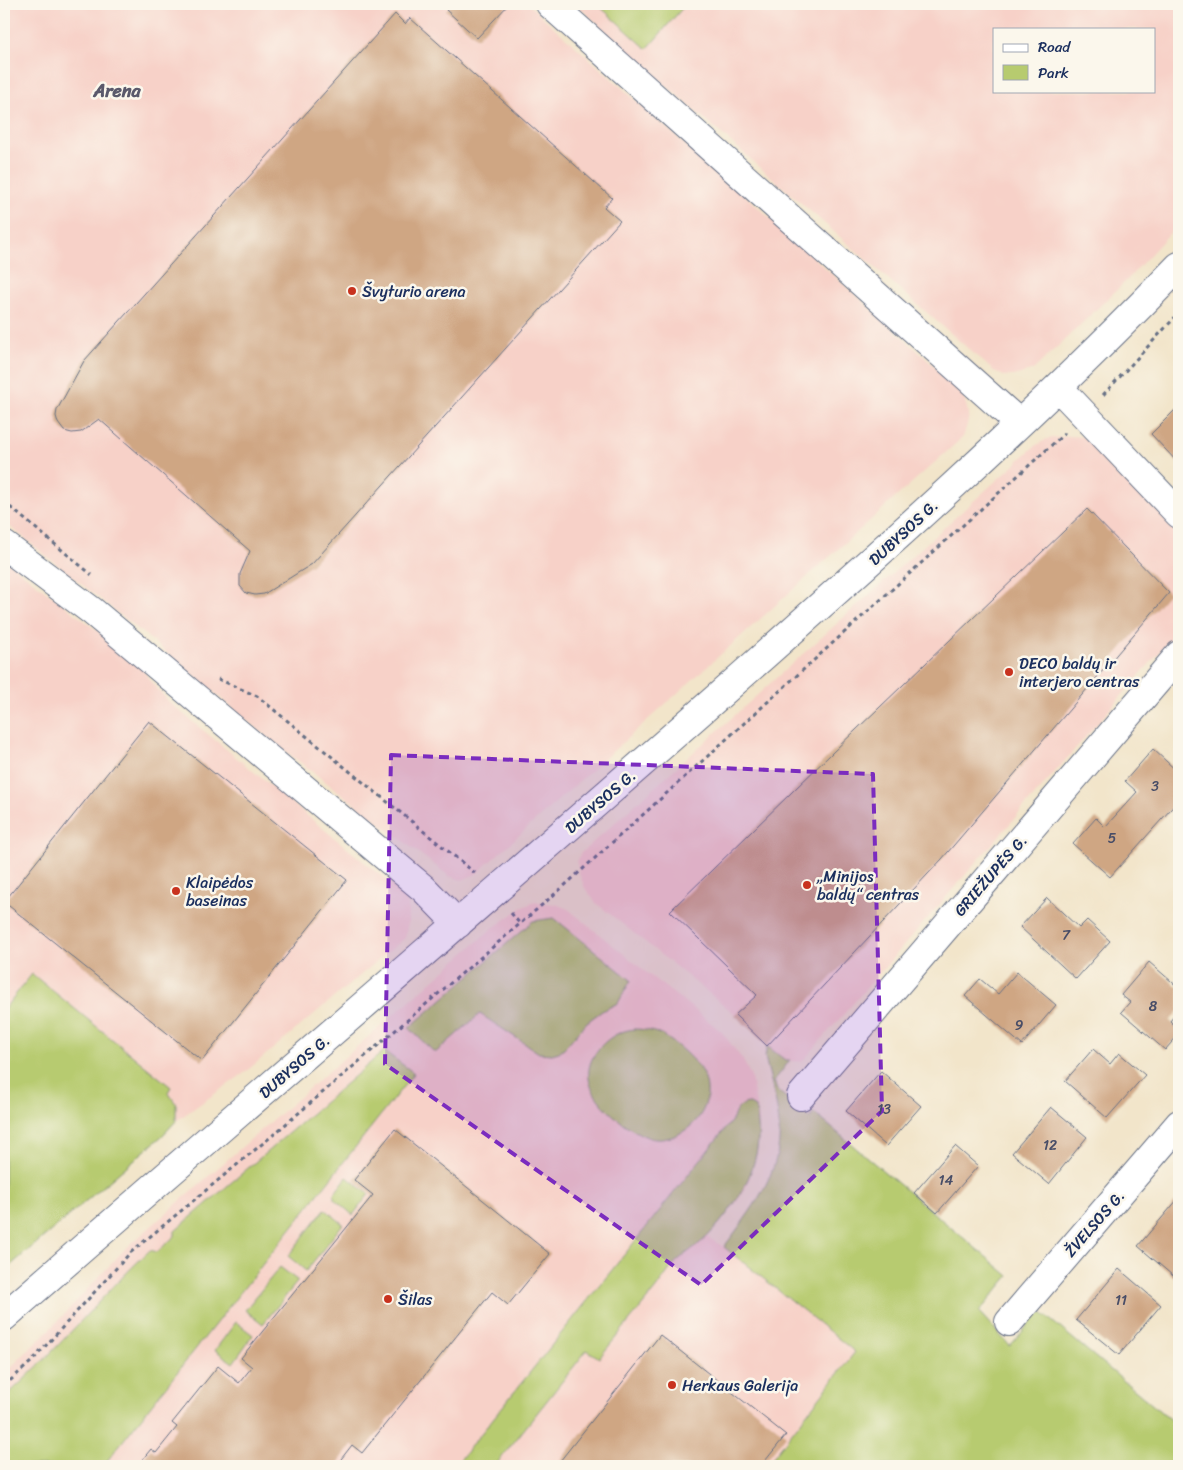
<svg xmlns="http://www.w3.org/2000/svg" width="1183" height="1470" font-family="Sriracha,sans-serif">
	<rect width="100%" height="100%" fill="#fbf7ec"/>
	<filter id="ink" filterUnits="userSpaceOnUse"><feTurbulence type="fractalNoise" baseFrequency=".02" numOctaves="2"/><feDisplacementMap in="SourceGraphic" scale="10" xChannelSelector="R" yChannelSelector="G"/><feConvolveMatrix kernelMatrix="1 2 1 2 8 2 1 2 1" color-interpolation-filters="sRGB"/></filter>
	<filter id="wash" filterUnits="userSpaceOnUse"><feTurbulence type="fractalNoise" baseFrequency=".0096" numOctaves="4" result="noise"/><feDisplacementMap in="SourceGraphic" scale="20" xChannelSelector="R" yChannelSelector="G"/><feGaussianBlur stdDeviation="1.12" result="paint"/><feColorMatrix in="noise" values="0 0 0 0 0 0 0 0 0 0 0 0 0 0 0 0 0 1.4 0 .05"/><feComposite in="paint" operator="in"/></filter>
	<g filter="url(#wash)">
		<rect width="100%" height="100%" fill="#f2e5ca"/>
		<path fill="#f7d1c8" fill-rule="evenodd" d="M4 4H528L687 146 740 191 951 381 963 395 967 408 969 418 963 437 476 874 462 880 449 876 267 737 144 634 4 522Z
			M576 4H1179V223L1126 281 1033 370 1014 376H1004L995 372 754 162 639 62ZM994 29H1154V91H994Z
			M1069 436 1083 437 1120 467 1179 530V630L802 1062 785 1060 767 1046 735 1014 596 903 585 888 579 873 577 863 580 854 1035 446 1047 439Z
			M4 559 138 662 151 682 171 704 402 893 408 906V922L405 938 388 952 243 1074 176 1121 162 1136 4 1271Z
			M535 902 555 904 568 909 657 981 695 1010 722 1032 743 1060 751 1077 759 1119 757 1153 747 1185 737 1201 707 1237 724 1247 855 1352 766 1466H4V1374L57 1322 124 1250 493 928 523 907Z"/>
		<path fill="#b7cb6f" stroke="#697d66" d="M597 4H686L647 49Z
			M554 918 631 980 618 1003 602 1011 587 1022 565 1047 559 1052 552 1054 539 1053 480 1014 435 1053 409 1028 533 921Z
			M32 974 171 1087 168 1092 176 1104V1121L162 1136 4 1271V1009Z
			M634 1029C643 1029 652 1031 660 1034 674 1041 698 1062 704 1076 716 1106 692 1135 662 1139 649 1141 635 1131 624 1124 598 1104 573 1077 601 1046 611 1036 620 1031 634 1029Z
			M767 1046 785 1060H790L774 1081 777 1090 810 1118 814 1113 1009 1276 979 1312 1010 1346 1040 1311 1179 1427V1466H766L855 1352 724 1247C750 1212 783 1172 779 1126 778 1105 770 1078 765 1057Z
			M384 1051 414 1073 103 1466H4V1398C56 1352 100 1297 150 1250L157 1252 175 1236V1231Z
			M748 1103 755 1107C768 1157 741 1201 708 1236 698 1246 685 1253 675 1263 668 1271 662 1281 655 1290 636 1313 618 1335 599 1358L587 1350 495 1466H455L733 1119C735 1111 739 1105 748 1103Z
			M347 1177 369 1194 353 1215 334 1199V1194Z
			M325 1209 343 1224 306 1271 288 1256Z
			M280 1267 298 1281 263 1324 245 1310Z
			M236 1322 253 1335 233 1363 215 1350Z"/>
		<g id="blocks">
			<path fill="#cfa683" d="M452 4H509L477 38 446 10Z
				M395 14 405 24 410 18 612 198 604 207 620 221 312 564 264 594 255 595 246 593 240 586V574L250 551 99 419 81 432 72 433 64 431 58 423 56 416 57 410 84 361Z
				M1179 406V464L1151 434Z
				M1087 509 1169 593 942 859 767 1046 735 1015 757 995 670 911 833 752Z
				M149 721 347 880 202 1061 4 902Z
				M1153 749 1179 773V800L1110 877 1073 844 1096 818 1105 827 1137 792 1125 781Z
				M1047 898 1079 928 1087 920 1110 941 1076 979 1020 927Z
				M1149 962 1179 988V1010L1170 1021 1179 1029V1034L1165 1050 1121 1012 1130 1002 1121 995Z
				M1017 972 1056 1005 1022 1045 965 996 980 979 998 994Z
				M1093 1049 1110 1064 1119 1053 1145 1075 1107 1118 1065 1081Z
				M881 1071 921 1106 886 1146 846 1111Z
				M1051 1107 1087 1137 1049 1184 1012 1153Z
				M395 1129 550 1254 508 1305 492 1292 362 1453 352 1445 338 1463 342 1466H137L151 1449 156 1453 177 1427 172 1423 218 1366 239 1383 252 1367 241 1358 373 1195 354 1180Z
				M955 1146 978 1166 937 1213 914 1193Z
				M1178 1199 1179 1200V1281L1138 1246Z
				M1119 1269 1161 1305 1119 1355 1076 1320Z
				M660 1335 786 1435 761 1466H556Z"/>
		</g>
	</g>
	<g filter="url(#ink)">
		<use href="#blocks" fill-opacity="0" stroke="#666f84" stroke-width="1"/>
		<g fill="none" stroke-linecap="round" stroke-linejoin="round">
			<defs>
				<path id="minor" d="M550 4 1019 423
					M1058 387 1179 514
					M4 545 92 611 424 889 458 924
					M801 1096 1179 655
					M4 1317C243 1108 484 903 722 693 878 555 1035 416 1179 266
					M1009 1322 1179 1124"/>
			</defs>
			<use href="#minor" stroke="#666f84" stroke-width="30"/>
			<path stroke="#666f84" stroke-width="3" stroke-dasharray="4 4" stroke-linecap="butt" d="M1103 395 1179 313
				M4 502 92 575
				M218 679 257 696 475 873
				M511 913 520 924
				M4 1386 31 1362 130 1253 273 1135 563 887 1065 433"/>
			<use href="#minor" stroke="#fff" stroke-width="28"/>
		</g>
	</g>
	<path fill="#7b2cbf" fill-opacity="0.2" stroke="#7b2cbf" stroke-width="4" stroke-dasharray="10 6" stroke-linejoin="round" d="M391 755 873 774 882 1111 701 1285 385 1064Z"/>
	<g fill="#c8321e" stroke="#fbf7ec" stroke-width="2">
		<circle cx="352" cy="291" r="5"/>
		<circle cx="1009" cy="672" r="5"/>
		<circle cx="807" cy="885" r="5"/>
		<circle cx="176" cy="891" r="5"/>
		<circle cx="388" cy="1299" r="5"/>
		<circle cx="672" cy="1385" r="5"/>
	</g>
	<g text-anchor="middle" stroke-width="5" stroke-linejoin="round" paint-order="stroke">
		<g font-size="14" fill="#484d67">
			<text x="1155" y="791">3</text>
			<text x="1112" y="843">5</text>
			<text x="1066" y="940">7</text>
			<text x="1153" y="1011">8</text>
			<text x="1019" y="1030">9</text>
			<text x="884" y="1114">13</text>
			<text x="1050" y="1150">12</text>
			<text x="946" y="1185">14</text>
			<text x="1121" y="1305">11</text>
		</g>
		<g font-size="16" fill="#1b2f5e" stroke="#fbf7ec" text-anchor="start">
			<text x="362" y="297">Švyturio arena</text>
			<text x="1019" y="669">DECO baldų ir<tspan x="1019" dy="18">interjero centras</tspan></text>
			<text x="817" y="882">„Minijos<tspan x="817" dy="18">baldų“ centras</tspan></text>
			<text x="186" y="888">Klaipėdos<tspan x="186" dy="18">baseinas</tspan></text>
			<text x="398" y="1305">Šilas</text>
			<text x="682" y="1391">Herkaus Galerija</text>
		</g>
		<g font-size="16" fill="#1b2f5e" stroke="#fbf7ec">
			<text transform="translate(903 532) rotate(-43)" y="6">DUBYSOS G.</text>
			<text transform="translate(600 801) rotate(-41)" y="6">DUBYSOS G.</text>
			<text transform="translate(990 875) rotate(-49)" y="6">GRIEŽUPĖS G.</text>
			<text transform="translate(294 1066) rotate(-41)" y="6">DUBYSOS G.</text>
			<text transform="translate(1094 1223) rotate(-49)" y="6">ŽVELSOS G.</text>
		</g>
		<g font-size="18" font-weight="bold" fill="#5a596b" stroke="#fbf7ec">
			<text x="117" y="97">Arena</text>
		</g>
	</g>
	<rect width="1183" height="1470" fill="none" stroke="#fbf7ec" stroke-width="20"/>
	<rect x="993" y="28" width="162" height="65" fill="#fbf7ec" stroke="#a1a7b3"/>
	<rect x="1003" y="44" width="25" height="8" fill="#ffffff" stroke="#a1a7b3"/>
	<text x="1038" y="52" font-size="15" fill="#1b2f5e">Road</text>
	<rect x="1003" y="65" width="25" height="15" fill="#b7cb6f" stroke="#a1a7b3"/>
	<text x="1038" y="78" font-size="15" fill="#1b2f5e">Park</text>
</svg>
